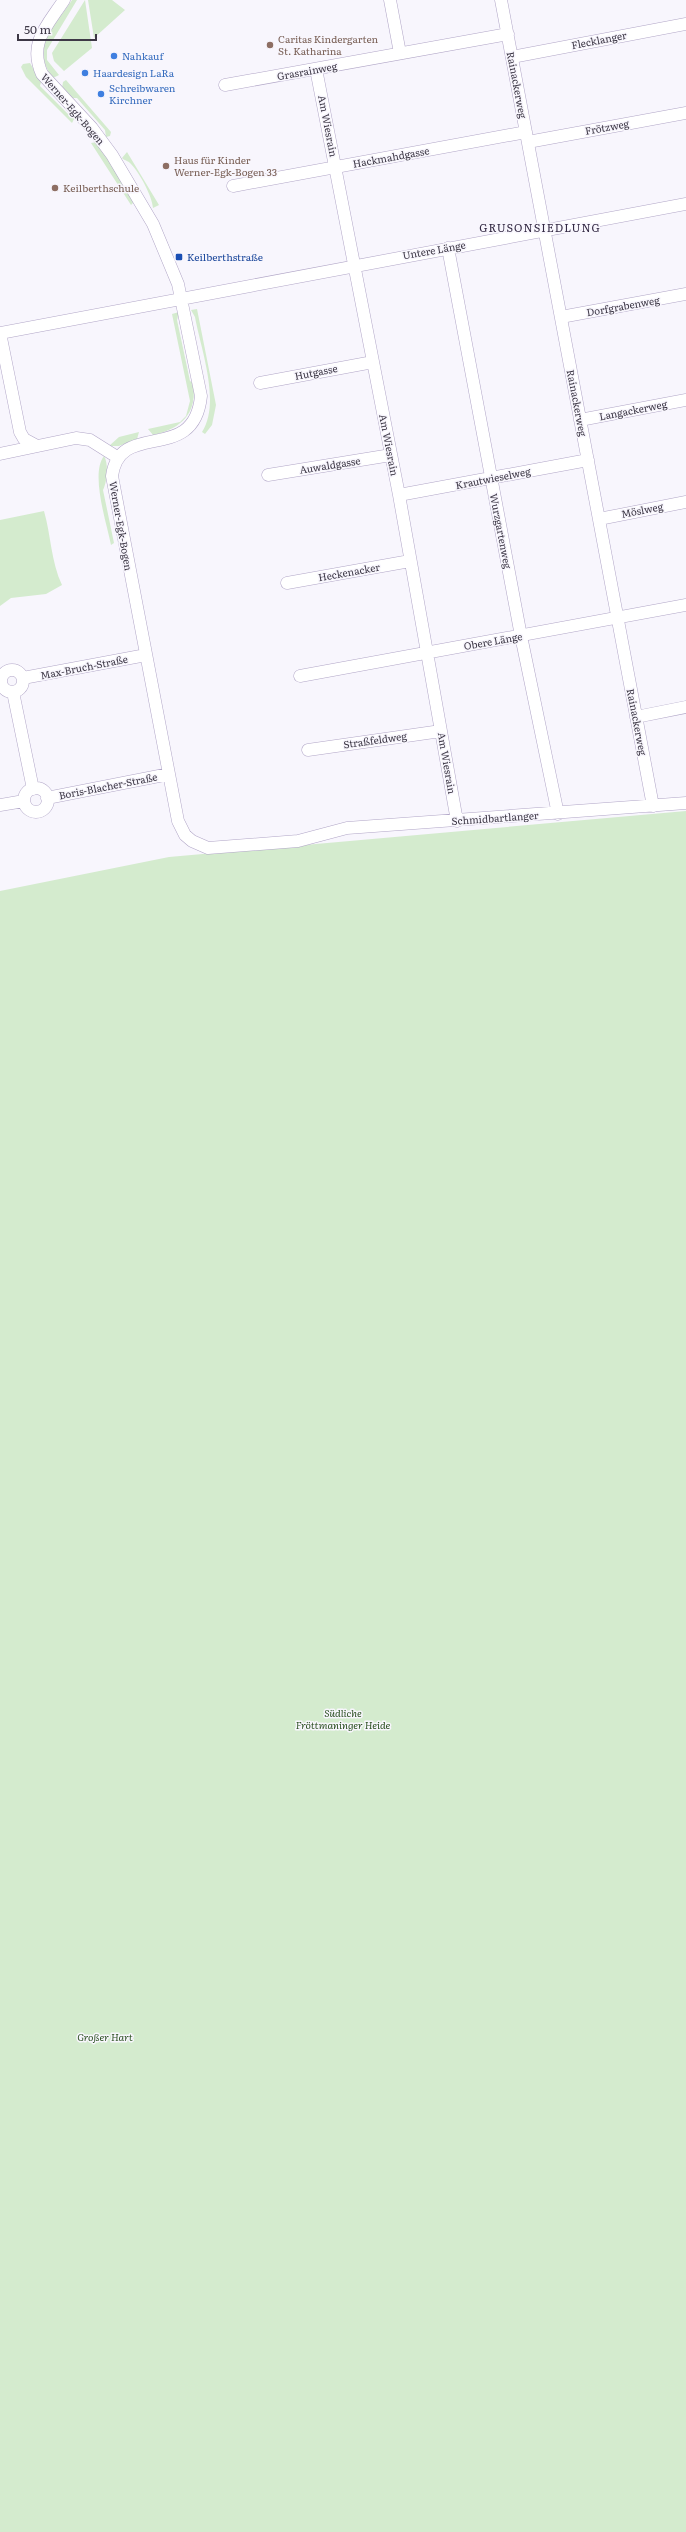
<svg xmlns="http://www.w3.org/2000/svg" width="686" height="2532" font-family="Literata,serif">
	<rect width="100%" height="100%" fill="#f8f6fd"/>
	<path fill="#d4ebce" d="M72 0H77L47 50V60L59 75 53 78C29 47 55 26 72 0Z
		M85 0 92 48 64 71 54 61 52 53Z
		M88 0H112L125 10 94 38Z
		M30 63 41 82 40 86 70 116 75 117 72 123 26 77 21 67 23 64Z
		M66 80 111 132 110 136 106 137 105 130 77 98H73L62 88 63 82Z
		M97 142 135 201 131 205 91 143Z
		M127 152 159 205 153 208C152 196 140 173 130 163 127 160 125 161 122 158Z
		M197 309 216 405 212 425 205 434 202 432C221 402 201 350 195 317L191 310Z
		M179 312 177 320 190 381 193 383C198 413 181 429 153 435L148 429 180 422 186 416 190 401 172 314Z
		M139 432 137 439 119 446H109L119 437Z
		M104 456C109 464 107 482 103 490L114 543 111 545C107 524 90 474 104 456Z
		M44 511C51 535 51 562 62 585L46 594 11 598 0 606V520Z
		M686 811V2532H0V891L169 857Z"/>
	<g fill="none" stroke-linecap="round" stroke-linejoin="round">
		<defs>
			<path id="minor" d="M64 0C47 26 28 43 42 74L92 128 112 155 153 224 178 284 201 396C194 466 120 418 112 476L178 821 185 835 192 841 208 848 298 841 347 828 686 803
				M390 0 400 53
				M501 0 653 806
				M512 57 686 24
				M316 69 399 495 457 821
				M225 85 508 34
				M528 142 686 113
				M233 186 526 132
				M448 248 521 636 558 814
				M561 317 686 294
				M0 333 686 204
				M0 333 20 432 24 439 37 446
				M260 383 373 362
				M580 420 686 400
				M0 454 76 438 90 440 117 457
				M268 475 391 455
				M399 495 588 460
				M599 519 686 502
				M287 583 410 561
				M1 681a11 11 0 1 1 22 0a11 11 0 1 1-22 0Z
				M300 676 686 605
				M23 678 146 655
				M13 692 33 789
				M636 717 686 707
				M308 750 441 731
				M24 800a12 12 0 1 1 24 0a12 12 0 1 1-24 0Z
				M47 798 169 774
				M0 805 24 801"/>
		</defs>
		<use href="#minor" stroke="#b1a6c7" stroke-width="13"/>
		<use href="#minor" stroke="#fff" stroke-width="12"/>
	</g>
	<g fill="#8d6e63" stroke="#f8f6fd" stroke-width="1.5">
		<circle cx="270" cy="45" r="4"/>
		<circle cx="166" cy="166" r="4"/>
		<circle cx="55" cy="188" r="4"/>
	</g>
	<g fill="#3f7fe0" stroke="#f8f6fd" stroke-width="1.5">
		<circle cx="114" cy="56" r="4"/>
		<circle cx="85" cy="73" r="4"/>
		<circle cx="101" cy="94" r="4"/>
	</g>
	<rect fill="#1a4fb4" stroke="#f8f6fd" stroke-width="1.5" x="175" y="253" width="8" height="8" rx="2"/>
	<g text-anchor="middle" stroke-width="3" stroke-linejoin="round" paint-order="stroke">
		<g font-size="10" fill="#785e54" stroke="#f8f6fd" text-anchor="start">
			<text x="278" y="43">Caritas Kindergarten<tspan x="278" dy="12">St. Katharina</tspan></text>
			<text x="174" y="164">Haus für Kinder<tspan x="174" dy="12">Werner-Egk-Bogen 33</tspan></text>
			<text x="63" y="192">Keilberthschule</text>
		</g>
		<g font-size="10" fill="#3d3846" stroke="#f8f6fd">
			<text transform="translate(599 40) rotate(-11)" y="4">Flecklanger</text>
			<text transform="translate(307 71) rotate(-10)" y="4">Grasrainweg</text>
			<text transform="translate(517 85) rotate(79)" y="4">Rainackerweg</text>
			<text transform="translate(73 109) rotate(49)" y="4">Werner-Egk-Bogen</text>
			<text transform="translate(328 126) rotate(79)" y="4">Am Wiesrain</text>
			<text transform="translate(607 127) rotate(-10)" y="4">Frötzweg</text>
			<text transform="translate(391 157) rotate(-10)" y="4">Hackmahdgasse</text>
			<text transform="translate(434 250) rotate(-10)" y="4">Untere Länge</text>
			<text transform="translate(623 306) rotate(-10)" y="4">Dorfgrabenweg</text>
			<text transform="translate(316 372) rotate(-11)" y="4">Hutgasse</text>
			<text transform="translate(577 403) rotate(79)" y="4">Rainackerweg</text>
			<text transform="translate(633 410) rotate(-11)" y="4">Langackerweg</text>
			<text transform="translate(389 445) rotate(79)" y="4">Am Wiesrain</text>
			<text transform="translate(330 465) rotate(-9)" y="4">Auwaldgasse</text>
			<text transform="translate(493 478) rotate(-11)" y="4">Krautwieselweg</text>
			<text transform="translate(642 510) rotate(-11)" y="4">Möslweg</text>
			<text transform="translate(121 526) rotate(80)" y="4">Werner-Egk-Bogen</text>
			<text transform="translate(501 531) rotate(79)" y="4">Wurzgartenweg</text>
			<text transform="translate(349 572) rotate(-10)" y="4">Heckenacker</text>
			<text transform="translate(493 641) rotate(-10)" y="4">Obere Länge</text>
			<text transform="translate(84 667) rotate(-11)" y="4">Max-Bruch-Straße</text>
			<text transform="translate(637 722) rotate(79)" y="4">Rainackerweg</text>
			<text transform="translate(375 740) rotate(-8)" y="4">Straßfeldweg</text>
			<text transform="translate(447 763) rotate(80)" y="4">Am Wiesrain</text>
			<text transform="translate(108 786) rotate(-11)" y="4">Boris-Blacher-Straße</text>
			<text transform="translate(495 818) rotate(-4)" y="4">Schmidbartlanger</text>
		</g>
		<g font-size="10" fill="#366cbe" stroke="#f8f6fd" text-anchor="start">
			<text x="122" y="60">Nahkauf</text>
			<text x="93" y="77">Haardesign LaRa</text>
			<text x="109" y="92">Schreibwaren<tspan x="109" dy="12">Kirchner</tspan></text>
		</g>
		<g font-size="10" fill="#164399" stroke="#f8f6fd" text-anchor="start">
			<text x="187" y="261">Keilberthstraße</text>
		</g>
		<g font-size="10" font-style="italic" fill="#294e1f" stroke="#f8f6fd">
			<text x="343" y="1717">Südliche<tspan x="343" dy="12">Fröttmaninger Heide</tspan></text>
			<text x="105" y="2041">Großer Hart</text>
		</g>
		<g font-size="11" letter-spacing="1" fill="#332943" stroke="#f8f6fd">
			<text x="540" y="232">GRUSONSIEDLUNG</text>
		</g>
	</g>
	<path d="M18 34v6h78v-6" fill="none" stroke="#3d3846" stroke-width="2"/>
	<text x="24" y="34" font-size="12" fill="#3d3846" stroke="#f8f6fd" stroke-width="3" paint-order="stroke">50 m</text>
</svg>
